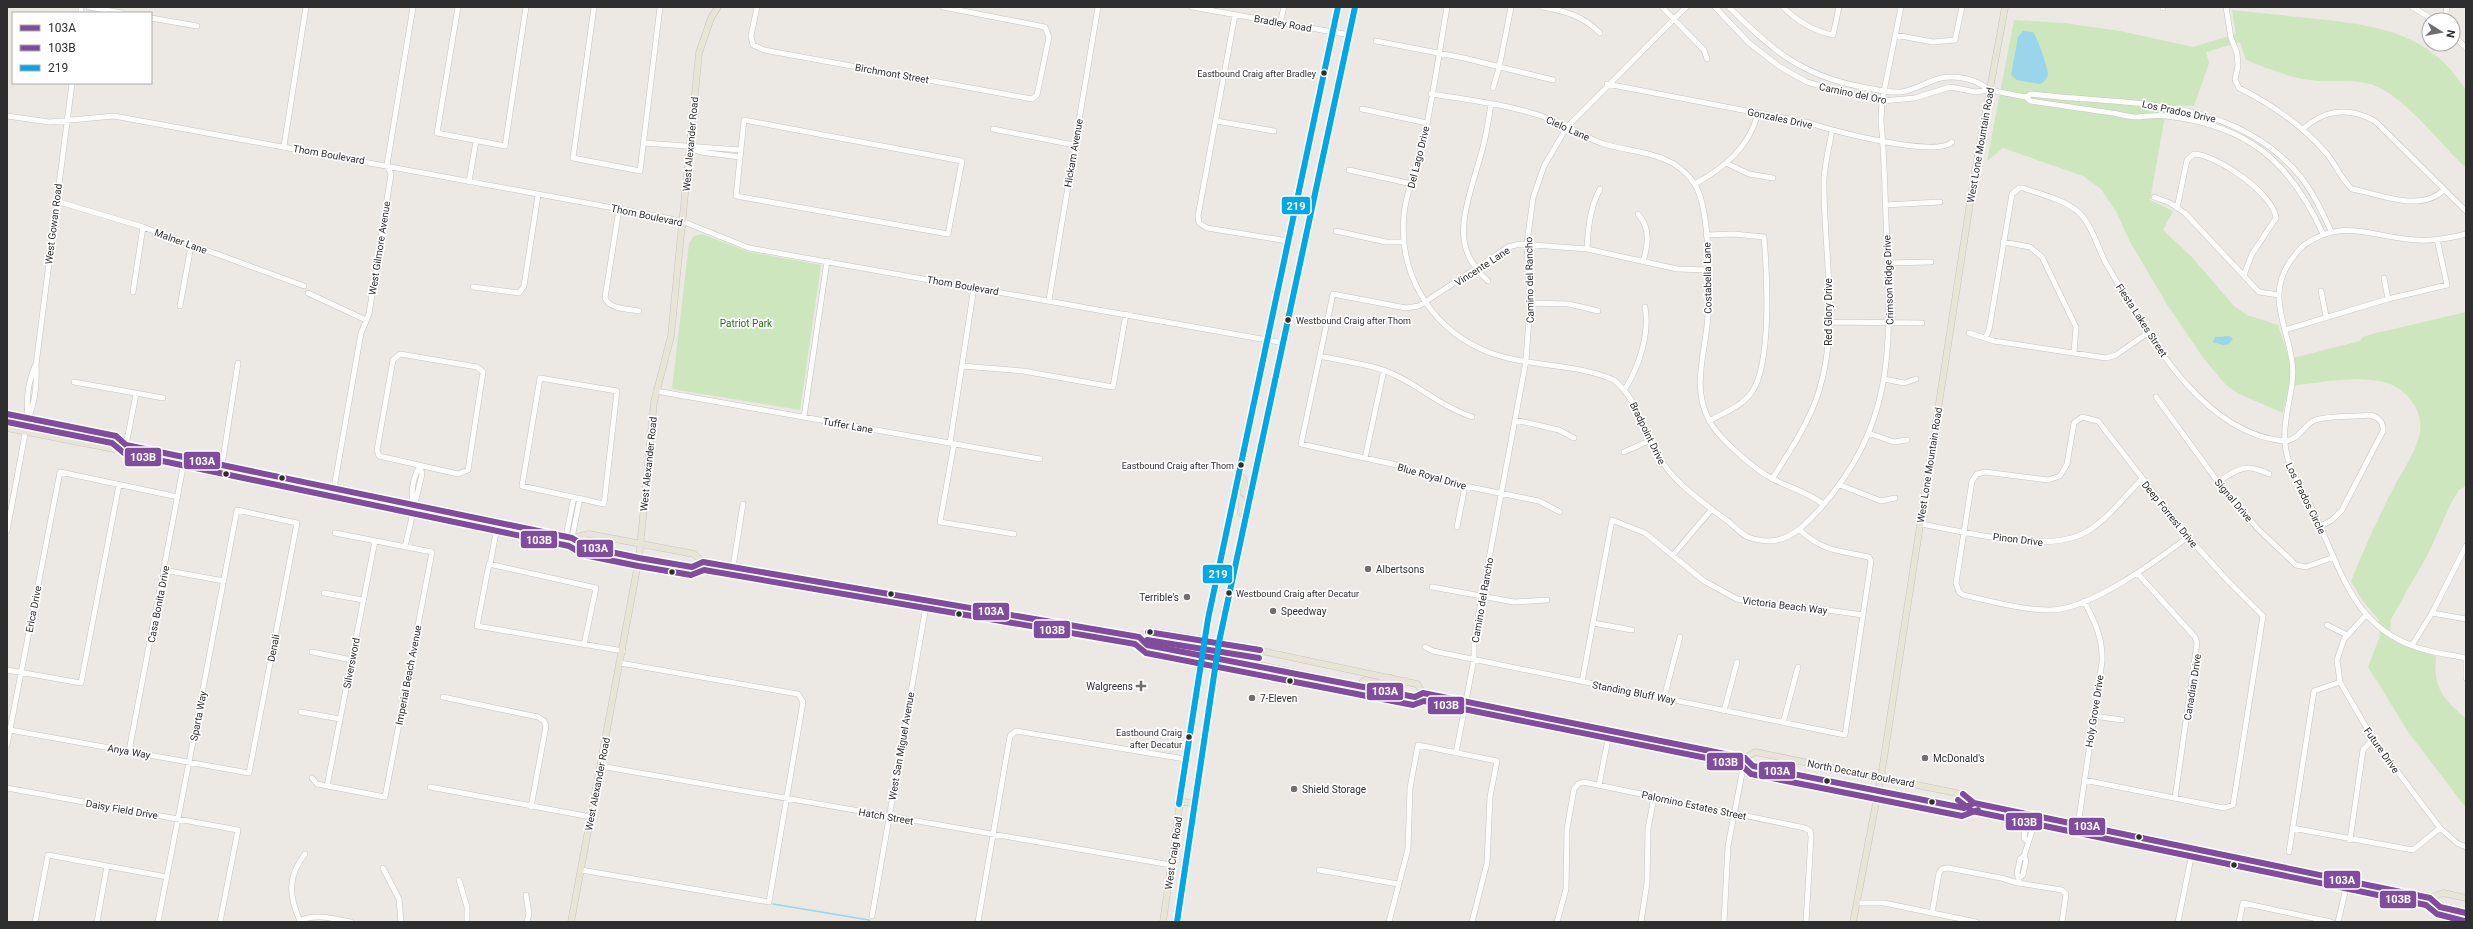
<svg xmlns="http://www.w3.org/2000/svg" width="2473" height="929" font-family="Roboto,sans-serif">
	<rect width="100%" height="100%" fill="#ece8e4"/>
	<path fill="#cee6be" d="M2232 10C2261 13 2289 16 2318 19 2380 26 2430 33 2466 90V168C2440 144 2406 97 2373 85 2353 78 2331 83 2310 80 2288 77 2266 68 2246 60L2240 42 2206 52 2209 63 2194 106 2167 105 2150 200 2173 211 2163 230 2191 256 2234 306 2247 315 2278 325 2289 359 2360 341 2363 337 2372 334 2466 312V486L2459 490 2452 501 2428 554 2391 619 2390 638 2408 647 2436 656C2433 689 2443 698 2466 719V808L2409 733 2368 667 2380 636 2379 620 2362 600 2351 581C2364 549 2378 517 2394 487 2403 469 2417 451 2420 432 2424 409 2404 387 2384 382 2354 375 2319 383 2289 386L2283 413 2239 394 2226 385 2204 359 2166 303 2129 240 2117 213 2101 189 2083 176 2003 148 1987 161 2014 20 2064 23 2120 31 2193 47 2236 34Z
		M702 234 749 252 821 265 800 410 672 389 689 243 694 236Z"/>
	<path fill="#99d6ec" d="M2023 31 2033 32C2037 36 2048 68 2048 74 2047 79 2044 82 2040 84L2017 80 2011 75 2018 37Z
		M2229 336 2233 339 2229 344 2223 345 2213 342 2215 337Z"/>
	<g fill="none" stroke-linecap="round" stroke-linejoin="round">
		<path stroke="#99d6ec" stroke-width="1.5" d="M773 904 869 920 870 922"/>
		<defs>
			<path id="minor" d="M89 7 122 13
				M458 7 437 133 505 146 526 7
				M594 7 573 158 640 171 660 7
				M757 7 751 36 753 45 764 50 1032 99 1037 95 1049 37 1045 27 943 7
				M1192 7 1350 35
				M1447 7C1440 48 1434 89 1426 129 1420 157 1407 186 1404 214 1398 272 1429 325 1481 349 1522 368 1574 362 1614 380 1637 399 1642 426 1656 452 1672 482 1702 502 1729 522 1735 527 1741 534 1748 537 1780 549 1799 532 1818 511 1894 426 1891 351 1887 244 1885 203 1885 162 1881 121L1882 101 1901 7
				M1542 7C1566 11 1583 16 1600 33
				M1662 7 1704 50 1707 59
				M1715 7 1749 43 1780 67 1807 82 1835 90 1882 101 1915 98 1950 87 1976 92 1989 90 2026 97 2030 101C2055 105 2080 108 2105 112 2115 113 2125 116 2135 117 2145 117 2156 114 2166 116 2247 125 2290 161 2323 234
				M1729 7C1772 50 1800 75 1862 87 1874 89 1888 93 1901 92 1916 90 1928 81 1941 78 1958 75 1976 79 1989 90
				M1783 7C1798 22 1813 31 1833 35L1839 7
				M2163 7V8
				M2226 7 2231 38 2237 53 2238 66 2235 80 2239 88C2273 105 2302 125 2327 154 2336 165 2341 179 2352 189 2380 194 2420 213 2444 190
				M2412 7 2434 20
				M81 13V7
				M1235 15 1198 216 1199 223 1207 228 1288 241
				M151 18 197 26
				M2445 20 2447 7
				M1280 23 1284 7
				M1895 35 1933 42 1955 40 1962 7
				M2453 35 2466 48
				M1376 41 1464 58 1553 80
				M1607 84 1810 123C1831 131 1937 158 1952 142
				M1493 88 1499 68 1511 7
				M1431 94C1471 100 1512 105 1550 119 1569 125 1585 138 1604 144 1637 154 1672 151 1694 183 1711 208 1709 283 1708 315 1706 351 1691 387 1709 420 1718 438 1755 470 1773 479 1790 488 1808 492 1823 504
				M2026 97 2031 94C2126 106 2232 94 2300 176 2313 192 2322 212 2331 231
				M1362 109 1427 123
				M7 116 49 122 114 116 657 216 684 222 749 248 1284 343
				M744 120 962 161 948 234 736 196Z
				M1216 121 1274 131
				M993 129 1074 145
				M2303 129C2325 109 2349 107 2375 121L2466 211
				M644 143 741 150
				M284 146 306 7
				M691 148 700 152 740 157
				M1726 163 1749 174 1773 178
				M1349 170 1412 184
				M469 182 476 141
				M1695 184C1725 167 1749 148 1758 113
				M2154 197 2170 203 2185 213 2259 292 2279 295
				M56 201 143 227 304 286
				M1885 205 1940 202
				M2177 208 2187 160 2194 154C2217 155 2274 194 2276 218L2252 254 2244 275
				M619 209 605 298C609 309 628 309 639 311
				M1638 214C1651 229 1648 245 1643 262
				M1336 231 1386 242H1403
				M2466 234C2451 238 2435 241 2419 240 2375 239 2345 216 2304 245 2299 249 2295 255 2291 260 2266 295 2287 325 2292 362 2296 389 2282 415 2285 443 2287 470 2305 493 2316 517 2343 575 2355 632 2426 650 2439 654 2453 655 2466 658
				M1706 235 1734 234 1764 237C1767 273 1772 362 1752 392 1742 406 1724 413 1709 421
				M2003 242 2030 247 2042 257 2076 327 2074 353
				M1587 249C1588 229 1590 207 1600 189
				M1887 263 1931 262
				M2384 278 2388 299
				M1488 281C1476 270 1466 257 1464 240 1460 214 1478 169 1484 143 1487 130 1489 117 1491 104
				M473 287 519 293 524 286 538 195
				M2321 291 2326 316
				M133 292 143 227
				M308 293 366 320
				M1049 300 1098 7
				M1530 303 1569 304 1598 311
				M180 306 191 246
				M1829 322 1922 323
				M2285 330 2388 299 2447 285 2437 239
				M1969 333 1994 341 2106 358 2116 355 2149 332
				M1985 338 1989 330 2012 194 2019 188H2023C2040 194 2062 199 2076 210 2093 224 2097 248 2107 265 2146 331 2199 432 2283 441 2298 442 2303 425 2315 420 2329 415 2355 417 2370 415 2378 417 2384 422 2383 431L2342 510 2332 520 2321 526
				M400 354 477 367 483 372 468 470 458 474 379 456 377 450 393 360Z
				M1320 356C1345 362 1374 364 1397 376 1425 390 1441 406 1472 417
				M962 366 1023 371 1113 387 1126 314
				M540 378 617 391 604 504 522 486Z
				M1884 379 1904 383 1916 379
				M74 382 163 398
				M1625 389C1639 367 1650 333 1645 307
				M656 391 1040 459
				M2156 397 2218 482 2258 529 2296 565 2306 567 2334 557
				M28 417C26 399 28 382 35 366
				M804 417 827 261
				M1515 420 1559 430 1574 438
				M1868 433 1894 442 1907 440
				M950 443 974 287
				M954 444 940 522 1014 534
				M126 445 136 394
				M1624 452 1651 440
				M1365 458 1384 370
				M222 465 238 363
				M1772 479C1790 451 1809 423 1819 391 1840 323 1823 249 1824 179 1825 163 1829 147 1832 131
				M2218 482C2239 468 2246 463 2269 474
				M1840 485 1881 501 1895 498
				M334 488 361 333 369 314 391 174 387 165 413 7
				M413 504C411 491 413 477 420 466
				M1560 512 1539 501 1465 486 1410 468 1301 444 1333 294 1406 308 1419 306 1508 247 1520 244 1587 249 1677 269 1708 270
				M1920 524C1964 531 2047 555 2086 532 2107 520 2124 497 2142 479
				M1457 527 1465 486
				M7 531 28 418C36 401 37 383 36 365L72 83
				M566 536 574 497
				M572 538 580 498
				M405 547 422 474 420 466
				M1673 555 1712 509
				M490 565 498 522
				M733 567 743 504
				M164 570 224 581
				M2138 574 2195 637 2197 643 2175 798
				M1432 587 1514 602 1547 600
				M324 593 363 600
				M2432 613 2466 619
				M2366 615 2344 639 2337 660 2340 682 2373 739 2440 828 2457 843 2466 847
				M1593 623 1632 630
				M2327 625 2347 635
				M584 645 596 588 489 564 477 626 623 651
				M2412 645 2432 613 2466 546
				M1425 647 1433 651 1845 735 1871 561 1869 557C1841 551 1821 551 1800 530
				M312 652 352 660
				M2466 658V678
				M7 670 81 683 119 485
				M1582 682 1612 520 1645 533 1704 581 1737 599 1754 603 1813 608 1863 615
				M443 697 538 717 544 721 546 726 531 807
				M1664 698 1680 637
				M1724 711 1737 662
				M301 712 340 719
				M2093 716 2122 720
				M1783 723 1798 667
				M10 730 249 773 297 523 237 510C211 647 185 785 158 922
				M7 745 60 472 178 497
				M129 751 185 457
				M1456 753 1474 659V639L1526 361 1530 303 1527 243 1533 198 1544 166 1567 127 1686 7
				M600 766 1171 865
				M312 778 317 784 385 797 432 552 335 533
				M2084 780 2224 808 2233 805 2263 616 2228 581 2188 537 2098 421 2082 417 2074 423 2067 464 2060 476 2048 480 1985 472 1977 474 1972 481 1956 583 1959 592 1963 595C1991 601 2021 610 2050 610 2090 610 2156 561 2188 537
				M1599 785 1610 729
				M327 786 375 541
				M430 787 591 817
				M7 788 238 830 220 922
				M2078 825 2102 662C2103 638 2095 622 2084 601
				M2292 828 2413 850 2440 828
				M2350 840 2363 750 2373 739
				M2027 841 2024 838 2025 830 2030 826 2035 816
				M2289 852 2314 691 2340 682
				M383 868 399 899 401 922
				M581 870 769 902 803 702 798 694 620 663
				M1319 870 1398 884
				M2019 878 2023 875 2026 860 2024 856 2032 831 2030 826
				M459 880 467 907V922
				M2019 880 2017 873 2020 859 2024 856
				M526 895 529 914 527 922
				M1857 903H1884L1976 922
				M1932 913 1939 873 1942 869 1948 868 2001 878 2018 883 2062 890 2066 894 2062 922
				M872 916 927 600
				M299 921C316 913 333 919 351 922
				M300 921C289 896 287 877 305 854
				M35 922 48 855 167 877
				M97 922 107 866
				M978 922 1010 736 1016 731 1185 759
				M1389 922 1408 849 1410 788 1418 745 1497 761 1490 797 1487 863 1472 922
				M1557 922 1566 889 1567 829 1574 789 1578 784 1583 782 1805 828 1810 831 1811 837 1806 922
				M1641 922 1647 883 1648 829 1654 797
				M1724 922 1728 846 1745 758
				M2178 922 2193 848
				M2239 922 2243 903 2331 922
				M2338 922 2348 880"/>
			<path id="major" d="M7 414 116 436 126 445 572 538 587 547 639 558 692 567 703 562 1139 637 1147 645 1264 666 1415 697 1423 693 1745 758 1753 766 1964 808 1974 803
				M7 428 114 449 126 445
				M1239 473 1244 481V493L1251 497
				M1235 493 1242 501 1241 513 1247 517
				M572 538 589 534 694 554 703 562
				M1139 637 1150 631 1229 644 1417 684 1423 693
				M1359 685 1365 680 1379 683 1390 678
				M1380 686 1386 684 1399 686 1406 681
				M1745 758 1755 752 1966 795 1974 803 2430 898 2440 907 2466 913
				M1180 801 1194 804
				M2430 898 2443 893 2466 898
				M571 922 639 558 654 402 671 336 699 53 711 18 718 7
				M1163 922 1201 655 1338 7
				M1177 922 1219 642 1355 7
				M1853 922 1881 777 1975 171 2005 7"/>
		</defs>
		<use href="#minor" stroke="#c5c4c5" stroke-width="6"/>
		<use href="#major" stroke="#c6c5c4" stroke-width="7"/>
		<use href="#minor" stroke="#fcfcfb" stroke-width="5"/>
		<use href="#major" stroke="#e8e4d6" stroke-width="6"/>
		<defs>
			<path id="bus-1" d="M7 414 116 436 126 445 572 538 587 547 639 558 692 567 703 562 1139 637 1147 645 1415 697 1423 693 1745 758 1753 766 1964 808 1974 803
				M1148 632 1260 650
				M1963 794 1974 803 2430 898 2440 907 2466 913"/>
			<path id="bus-2" d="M7 422 112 443 124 453 569 546 584 555 638 566 691 575 704 570 1135 644 1146 653 1413 705 1424 701 1741 765 1751 774 1962 816 1978 810
				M1147 640 1259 658
				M1958 800 1972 811 2426 905 2437 914 2464 921"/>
			<path id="bus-3" d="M1179 804 1208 619 1338 7
				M1177 922 1219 642 1355 7"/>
		</defs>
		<use href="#bus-1" stroke="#fff" stroke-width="9"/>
		<use href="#bus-2" stroke="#fff" stroke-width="9"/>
		<use href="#bus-3" stroke="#fff" stroke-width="9"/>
		<use href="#bus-1" stroke="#804c9e" stroke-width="6"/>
		<use href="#bus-2" stroke="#804c9e" stroke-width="6"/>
		<use href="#bus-3" stroke="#02a7e5" stroke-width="6"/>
	</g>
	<g fill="#2e2e2e" stroke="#fff" stroke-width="1.5">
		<circle cx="1324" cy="73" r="3.5"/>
		<circle cx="1288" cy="320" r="3.5"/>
		<circle cx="1241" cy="465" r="3.5"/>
		<circle cx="226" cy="474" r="3.5"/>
		<circle cx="282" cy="478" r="3.5"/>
		<circle cx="672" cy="572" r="3.5"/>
		<circle cx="1229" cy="593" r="3.5"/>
		<circle cx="891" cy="594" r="3.5"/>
		<circle cx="959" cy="614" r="3.5"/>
		<circle cx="1150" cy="632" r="3.5"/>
		<circle cx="1290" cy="681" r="3.5"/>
		<circle cx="1189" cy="737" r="3.5"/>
		<circle cx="1827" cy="781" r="3.5"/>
		<circle cx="1932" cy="802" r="3.5"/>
		<circle cx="2139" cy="837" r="3.5"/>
		<circle cx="2234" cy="865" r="3.5"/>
	</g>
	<g fill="#706f6e" stroke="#fff" stroke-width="1.5">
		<circle cx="1368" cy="569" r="4"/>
		<circle cx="1187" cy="597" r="4"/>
		<circle cx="1273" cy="611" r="4"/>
		<path d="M1139 680h4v4h4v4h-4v4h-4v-4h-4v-4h4z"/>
		<circle cx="1252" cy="698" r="4"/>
		<circle cx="1925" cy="758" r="4"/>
		<circle cx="1294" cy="789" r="4"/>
	</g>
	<g text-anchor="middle" stroke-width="3.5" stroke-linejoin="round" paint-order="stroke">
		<g font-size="9" fill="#2e2e2e" stroke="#fff" text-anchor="end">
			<text x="1316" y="77">Eastbound Craig after Bradley</text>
			<text x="1296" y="324" text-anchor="start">Westbound Craig after Thom</text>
			<text x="1234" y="469">Eastbound Craig after Thom</text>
			<text x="1236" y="597" text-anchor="start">Westbound Craig after Decatur</text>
			<text x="1182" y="736">Eastbound Craig<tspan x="1182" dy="12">after Decatur</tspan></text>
		</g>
		<g font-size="10" fill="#2e2e2e" stroke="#fff">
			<text transform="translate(1283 23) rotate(10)" y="4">Bradley Road</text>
			<text transform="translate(892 73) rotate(10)" y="4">Birchmont Street</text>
			<text transform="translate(1853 93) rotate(12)" y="4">Camino del Oro</text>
			<text transform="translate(2179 111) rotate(12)" y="4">Los Prados Drive</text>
			<text transform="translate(1780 118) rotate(12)" y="4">Gonzales Drive</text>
			<text transform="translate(1568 128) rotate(24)" y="4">Cielo Lane</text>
			<text transform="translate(690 144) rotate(-85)" y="4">West Alexander Road</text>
			<text transform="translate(1980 145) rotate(-80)" y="4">West Lone Mountain Road</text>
			<text transform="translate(1073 153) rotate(-80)" y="4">Hickam Avenue</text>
			<text transform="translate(329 154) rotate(10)" y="4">Thom Boulevard</text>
			<text transform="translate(1418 157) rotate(-76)" y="4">Del Lago Drive</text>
			<text transform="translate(647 215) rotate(12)" y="4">Thom Boulevard</text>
			<text transform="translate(53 224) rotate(-83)" y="4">West Gowan Road</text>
			<text transform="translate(181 241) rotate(20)" y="4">Malner Lane</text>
			<text transform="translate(379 248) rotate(-81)" y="4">West Gilmore Avenue</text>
			<text transform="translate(1482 266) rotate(-33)" y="4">Vincente Lane</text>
			<text transform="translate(1707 278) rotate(-91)" y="4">Costabella Lane</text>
			<text transform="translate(1529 280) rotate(-91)" y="4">Camino del Rancho</text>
			<text transform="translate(1888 280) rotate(-92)" y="4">Crimson Ridge Drive</text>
			<text transform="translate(963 285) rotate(10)" y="4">Thom Boulevard</text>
			<text transform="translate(1828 312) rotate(-90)" y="4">Red Glory Drive</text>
			<text transform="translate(2142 320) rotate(57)" y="4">Fiesta Lakes Street</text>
			<text transform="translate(848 425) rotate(10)" y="4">Tuffer Lane</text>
			<text transform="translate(1648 433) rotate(64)" y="4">Bradpoint Drive</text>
			<text transform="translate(648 464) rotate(-84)" y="4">West Alexander Road</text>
			<text transform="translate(1929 465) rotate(-81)" y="4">West Lone Mountain Road</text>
			<text transform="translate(1432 476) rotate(16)" y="4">Blue Royal Drive</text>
			<text transform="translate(2306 498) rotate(64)" y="4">Los Prados Circle</text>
			<text transform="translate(2234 500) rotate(50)" y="4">Signal Drive</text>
			<text transform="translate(2170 514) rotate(51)" y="4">Deep Forrest Drive</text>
			<text transform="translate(2018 539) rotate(7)" y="4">Pinon Drive</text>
			<text transform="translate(1482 600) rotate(-80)" y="4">Camino del Rancho</text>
			<text transform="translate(158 604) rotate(-79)" y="4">Casa Bonita Drive</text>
			<text transform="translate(1785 605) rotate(7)" y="4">Victoria Beach Way</text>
			<text transform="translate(33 609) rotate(-79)" y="4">Erica Drive</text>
			<text transform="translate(273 648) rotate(-79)" y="4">Denali</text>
			<text transform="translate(351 663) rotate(-79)" y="4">Silversword</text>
			<text transform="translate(408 675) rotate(-79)" y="4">Imperial Beach Avenue</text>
			<text transform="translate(2192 687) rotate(-81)" y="4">Canadian Drive</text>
			<text transform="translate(1634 692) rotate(11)" y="4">Standing Bluff Way</text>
			<text transform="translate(2094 711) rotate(-81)" y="4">Holy Grove Drive</text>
			<text transform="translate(198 716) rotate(-79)" y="4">Sparta Way</text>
			<text transform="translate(901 746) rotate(-80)" y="4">West San Miguel Avenue</text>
			<text transform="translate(2382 750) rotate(55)" y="4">Future Drive</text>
			<text transform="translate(129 751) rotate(10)" y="4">Anya Way</text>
			<text transform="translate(1861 773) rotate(11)" y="4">North Decatur Boulevard</text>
			<text transform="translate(597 784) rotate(-79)" y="4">West Alexander Road</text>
			<text transform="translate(1694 805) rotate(12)" y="4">Palomino Estates Street</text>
			<text transform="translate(122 809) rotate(10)" y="4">Daisy Field Drive</text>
			<text transform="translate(886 816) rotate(10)" y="4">Hatch Street</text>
			<text transform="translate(1173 853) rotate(-82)" y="4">West Craig Road</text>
		</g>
		<g font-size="10" fill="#2c6e1b" stroke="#fff">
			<text x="746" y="327">Patriot Park</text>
		</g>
		<g font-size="10" fill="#2e2e2e" stroke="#fff" text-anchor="start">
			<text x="1376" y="573">Albertsons</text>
			<text x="1179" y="601" text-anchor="end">Terrible's</text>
			<text x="1281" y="615">Speedway</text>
			<text x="1133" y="690" text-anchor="end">Walgreens</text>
			<text x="1260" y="702">7-Eleven</text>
			<text x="1933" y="762">McDonald's</text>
			<text x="1302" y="793">Shield Storage</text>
		</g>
	</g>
	<g stroke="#fff" stroke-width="1.5">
		<rect x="1281" y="196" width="30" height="19" rx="4" fill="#02a7e5"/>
		<rect x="124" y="447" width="38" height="20" rx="4" fill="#804c9e"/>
		<rect x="183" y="451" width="38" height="19" rx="4" fill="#804c9e"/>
		<rect x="520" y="530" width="38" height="19" rx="4" fill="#804c9e"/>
		<rect x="576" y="539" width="38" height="19" rx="4" fill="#804c9e"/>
		<rect x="1202" y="564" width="31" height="20" rx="4" fill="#02a7e5"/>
		<rect x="972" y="602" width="38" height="19" rx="4" fill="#804c9e"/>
		<rect x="1033" y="620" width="38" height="19" rx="4" fill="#804c9e"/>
		<rect x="1366" y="682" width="38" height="19" rx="4" fill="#804c9e"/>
		<rect x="1427" y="696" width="38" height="19" rx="4" fill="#804c9e"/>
		<rect x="1706" y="752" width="38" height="19" rx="4" fill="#804c9e"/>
		<rect x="1758" y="761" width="38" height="19" rx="4" fill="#804c9e"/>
		<rect x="2005" y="812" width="38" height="19" rx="4" fill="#804c9e"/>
		<rect x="2068" y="817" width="38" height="19" rx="4" fill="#804c9e"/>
		<rect x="2323" y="870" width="38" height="19" rx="4" fill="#804c9e"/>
		<rect x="2379" y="890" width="38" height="19" rx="4" fill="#804c9e"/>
	</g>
	<g font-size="11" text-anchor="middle" font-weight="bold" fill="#fff">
		<text x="1296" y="210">219</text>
		<text x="143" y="461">103B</text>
		<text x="202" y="465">103A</text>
		<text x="539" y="544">103B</text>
		<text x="595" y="552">103A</text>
		<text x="1218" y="578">219</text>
		<text x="991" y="615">103A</text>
		<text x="1052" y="634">103B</text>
		<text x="1385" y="695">103A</text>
		<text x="1446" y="709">103B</text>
		<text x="1725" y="766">103B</text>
		<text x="1777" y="775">103A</text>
		<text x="2024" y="826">103B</text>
		<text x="2087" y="830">103A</text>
		<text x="2342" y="884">103A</text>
		<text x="2398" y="903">103B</text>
	</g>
	<rect width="2473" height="929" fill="none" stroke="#2e2e2e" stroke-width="16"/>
	<rect x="12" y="12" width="140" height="72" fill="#ffffff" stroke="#ababab"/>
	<rect x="20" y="25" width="20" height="6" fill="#804c9e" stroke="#ababab"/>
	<text x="48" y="32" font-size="12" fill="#2e2e2e">103A</text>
	<rect x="20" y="45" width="20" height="6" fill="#804c9e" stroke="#ababab"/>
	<text x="48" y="52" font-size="12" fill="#2e2e2e">103B</text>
	<rect x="20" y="65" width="20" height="6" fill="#02a7e5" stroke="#ababab"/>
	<text x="48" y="72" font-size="12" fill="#2e2e2e">219</text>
	<g transform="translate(2441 32) rotate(101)"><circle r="19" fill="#ffffff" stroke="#ababab"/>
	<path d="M0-3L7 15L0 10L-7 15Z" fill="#706f6e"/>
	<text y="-6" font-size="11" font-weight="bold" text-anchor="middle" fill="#2e2e2e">N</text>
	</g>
</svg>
